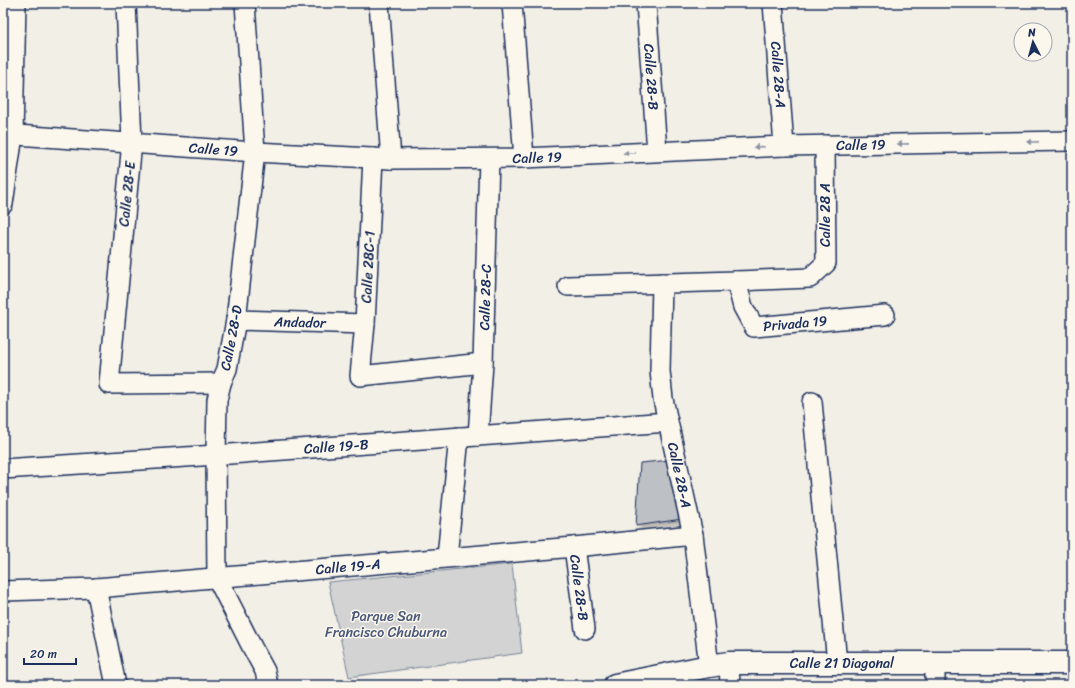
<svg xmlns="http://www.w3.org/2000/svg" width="1075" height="688" font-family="Sriracha,sans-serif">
	<defs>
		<filter id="shadow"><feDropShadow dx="3.5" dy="3.5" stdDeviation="2" flood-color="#0004"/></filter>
	</defs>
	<rect width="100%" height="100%" fill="#f2efe6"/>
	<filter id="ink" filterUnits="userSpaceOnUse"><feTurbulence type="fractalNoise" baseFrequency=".025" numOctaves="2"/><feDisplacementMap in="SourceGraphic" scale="8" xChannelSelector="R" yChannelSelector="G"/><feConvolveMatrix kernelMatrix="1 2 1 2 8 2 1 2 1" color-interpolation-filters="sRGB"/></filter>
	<g filter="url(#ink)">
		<path fill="#d2d3d2" stroke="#768198" d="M512 564 522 653 349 677 328 582Z"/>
		<path fill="#bdc0c4" stroke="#1b2f5e" filter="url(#shadow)" d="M671 460 682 519 636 526 640 463Z"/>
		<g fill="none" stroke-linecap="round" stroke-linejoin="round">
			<defs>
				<g id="minor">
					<path d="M126 3 132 142 109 384 221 383"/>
					<path d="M245 3 255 152 236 320 227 369 221 383 217 400 216 455 217 578 252 647 265 671 268 685"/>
					<path d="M379 3 391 159"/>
					<path d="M512 3 524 158"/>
					<path id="s1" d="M646 3 657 151"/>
					<path id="s2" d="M773 3 784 146"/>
					<path id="s3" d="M3 134 255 152 391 159 524 158 784 146 1072 141"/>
					<path d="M373 158 365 324 360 376 483 363"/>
					<path d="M3 204 13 135 16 3"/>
					<path id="s4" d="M736 281 743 307 754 327 885 315"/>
					<path id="s5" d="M662 283 660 371 663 399 693 535 709 666"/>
					<path d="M568 286 736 281 810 278 826 263 825 145"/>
					<path id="s6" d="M236 320 365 324"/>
					<path d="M812 402 837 663"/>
					<path id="s7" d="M478 436 483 363 489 159"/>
					<path id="s8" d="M3 469 216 455 668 422"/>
					<path id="s9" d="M574 547 585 629"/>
					<path d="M447 557 459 437"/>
					<path d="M96 588 116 685"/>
					<path id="s10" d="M3 591 96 588 574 547 693 535"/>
					<path d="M729 663 730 685"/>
					<path d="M935 663V685"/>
				</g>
				<g id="major">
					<path id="s11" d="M615 685 709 666 729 663H1072"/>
				</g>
			</defs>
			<use href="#minor" stroke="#1b2f5e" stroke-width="22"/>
			<use href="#major" stroke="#1b2f5e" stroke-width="25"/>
			<use href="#minor" stroke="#fbf7ec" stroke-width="19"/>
			<use href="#major" stroke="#fbf7ec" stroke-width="22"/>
		</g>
		<defs><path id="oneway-solid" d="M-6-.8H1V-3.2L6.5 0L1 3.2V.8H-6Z"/></defs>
		<g fill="#8b93a5">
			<use href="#oneway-solid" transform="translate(1033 142) rotate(179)"/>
			<use href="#oneway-solid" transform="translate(903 144) rotate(179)"/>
			<use href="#oneway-solid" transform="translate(759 147) rotate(178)"/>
			<use href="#oneway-solid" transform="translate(629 153) rotate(177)"/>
		</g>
	</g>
	<g text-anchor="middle" stroke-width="3" stroke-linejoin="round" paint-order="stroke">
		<g font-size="14" fill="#1b2f5e" stroke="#fbf7ec">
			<text dy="5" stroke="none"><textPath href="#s2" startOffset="72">Calle 28-A</textPath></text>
			<text dy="5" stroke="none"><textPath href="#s1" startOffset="74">Calle 28-B</textPath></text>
			<text dy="5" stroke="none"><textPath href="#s3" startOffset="859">Calle 19</textPath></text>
			<text dy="5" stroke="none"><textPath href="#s3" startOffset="211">Calle 19</textPath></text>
			<text dy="5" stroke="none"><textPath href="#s3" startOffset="535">Calle 19</textPath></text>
			<text transform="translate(127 194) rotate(-84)" y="5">Calle 28-E</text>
			<text transform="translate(825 215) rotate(-90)" y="5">Calle 28 A</text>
			<text transform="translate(368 267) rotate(-87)" y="5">Calle 28C-1</text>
			<text dy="5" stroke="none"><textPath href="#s7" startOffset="139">Calle 28-C</textPath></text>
			<text dy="5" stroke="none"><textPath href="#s6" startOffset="64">Andador</textPath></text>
			<text dy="5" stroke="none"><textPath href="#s4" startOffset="91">Privada 19</textPath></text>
			<text transform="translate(231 338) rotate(-79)" y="5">Calle 28-D</text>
			<text dy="5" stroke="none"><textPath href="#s8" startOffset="334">Calle 19-B</textPath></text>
			<text dy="5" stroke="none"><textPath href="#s5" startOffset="194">Calle 28-A</textPath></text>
			<text dy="5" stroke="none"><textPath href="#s10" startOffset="346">Calle 19-A</textPath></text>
			<text dy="5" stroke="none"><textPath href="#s9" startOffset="41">Calle 28-B</textPath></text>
			<text dy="5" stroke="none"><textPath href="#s11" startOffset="229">Calle 21 Diagonal</textPath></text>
		</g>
		<g font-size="14" fill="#49587b" stroke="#fbf7ec">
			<text x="386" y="621">Parque San<tspan x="386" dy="16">Francisco Chuburna</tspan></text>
		</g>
	</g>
	<rect width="1075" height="688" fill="none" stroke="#fbf7ec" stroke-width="16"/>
	<rect x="8" y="8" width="1059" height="672" fill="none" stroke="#1b2f5e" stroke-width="1.5" filter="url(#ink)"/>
	<g transform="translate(1033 42) rotate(354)"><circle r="19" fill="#fbf7ec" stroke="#a1a7b3"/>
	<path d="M0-3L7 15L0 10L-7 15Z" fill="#1b2f5e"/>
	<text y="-6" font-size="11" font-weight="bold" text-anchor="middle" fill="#1b2f5e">N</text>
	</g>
	<path d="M24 658v6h52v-6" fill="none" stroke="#1b2f5e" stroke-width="2"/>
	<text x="30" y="658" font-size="12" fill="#1b2f5e" stroke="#fbf7ec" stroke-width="3" paint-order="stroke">20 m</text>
</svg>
